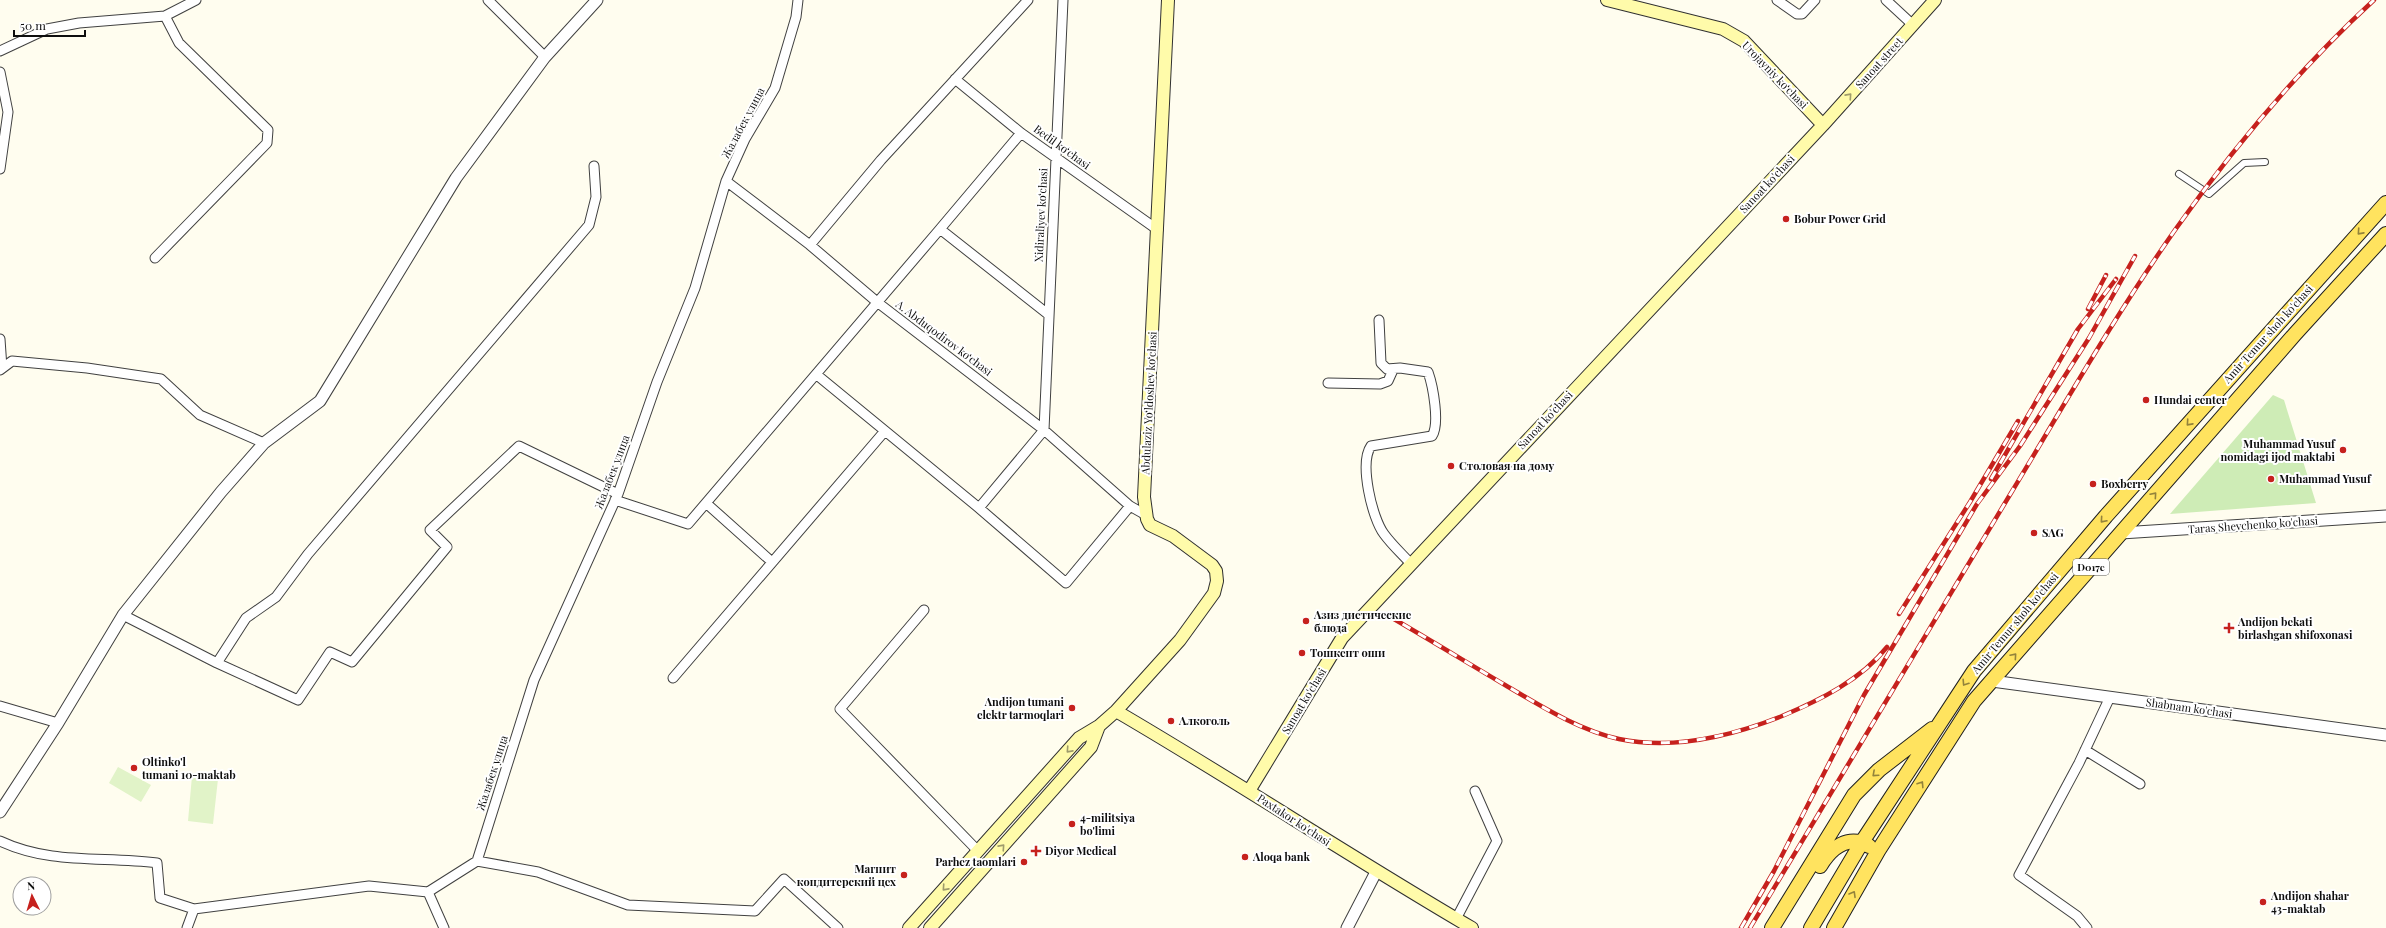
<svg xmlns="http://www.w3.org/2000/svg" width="2386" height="928" font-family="'Playfair Display',serif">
	<rect width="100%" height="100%" fill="#fffdef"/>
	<path fill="#ceecb6" d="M2273 395 2284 400 2316 503 2170 514Z"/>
	<path fill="#e1f3c8" d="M118 767 151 785 141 802 109 783Z
		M192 776 218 779 213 824 188 821Z"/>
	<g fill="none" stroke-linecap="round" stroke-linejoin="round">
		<defs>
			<path id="pedestrian" d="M2179 174 2209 194 2244 163 2265 162"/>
			<path id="minor" d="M488 0 545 57
				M1777 0 1797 14H1802L1815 0
				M1886 0 1913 25
				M0 51 47 29 79 23 165 16 196 0
				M0 72 8 112 0 169
				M955 79 1021 133 1158 230
				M1021 133 940 229 1049 315
				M726 181 810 245 877 302 1044 430 1130 506 1146 515
				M810 245 881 160 1028 0
				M155 258 267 143 268 130 179 43 165 16
				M1379 320 1381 363 1387 369 1400 368 1428 372C1433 386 1440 424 1432 436L1371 446C1359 463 1372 518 1384 534 1392 545 1402 554 1411 564
				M0 339 2 368
				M0 370 12 361 87 368 161 379 200 415 264 443
				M817 375 979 508 1066 583 1130 506
				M1328 383 1380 384 1388 381 1393 370
				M615 500 688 524 940 229
				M706 503 772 562
				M979 508 1044 430 1063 0
				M924 610 840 709 978 851
				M123 615 217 663 298 700 330 652 352 662 447 547 430 530 519 446 618 494
				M217 663 246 618 276 597 308 554 589 225 596 197 594 166
				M673 678 884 432
				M0 706 58 723
				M2085 750 2140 784
				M0 841C51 865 103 856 157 863L160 898 194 909
				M477 861 538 872 628 905 755 911 784 879 838 928
				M1456 919 1497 841 1475 791
				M187 928 194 909 369 886 428 892
				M444 928 428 892 477 861 534 680 618 494 657 382 695 288 726 181 745 139 775 88 796 17 798 0
				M2087 928 2077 916 2019 875 2079 763 2110 697"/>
			<path id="tertiary" d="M2121 533 2386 516
				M1992 681 2386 735
				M0 812 58 723 123 615 221 492 264 443 320 401 456 178 545 57 597 0
				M1347 928 1376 872"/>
			<path id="secondary" d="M1607 0 1723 29 1744 41 1823 125
				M1116 711C1236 781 1352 858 1472 928
				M1249 791 1342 638 1823 125 1935 0
				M909 928 1079 738 1099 726 1116 711 1180 640 1214 593 1217 581 1216 571 1212 565 1173 536 1150 525 1147 519 1144 497 1168 0
				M930 928 1091 747 1099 726"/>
			<path id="primary" d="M1820 866C1831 848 1848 834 1869 846
				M1772 928 1854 795 1879 770 1932 729
				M1811 928 1862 842 1974 671 2106 516 2386 203
				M1834 928 1878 851 1974 701 2295 334 2386 234"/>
		</defs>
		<use href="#pedestrian" stroke="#414141" stroke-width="8"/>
		<use href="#minor" stroke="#414141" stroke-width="11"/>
		<use href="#tertiary" stroke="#414141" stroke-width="13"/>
		<use href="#secondary" stroke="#303030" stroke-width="14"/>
		<use href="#primary" stroke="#1f1f1f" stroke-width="16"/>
		<use href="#pedestrian" stroke="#fff" stroke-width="6"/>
		<use href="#minor" stroke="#fff" stroke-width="9"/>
		<use href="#tertiary" stroke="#fff" stroke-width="11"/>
		<use href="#secondary" stroke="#fffbaa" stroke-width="12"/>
		<use href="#primary" stroke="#ffe35f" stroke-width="14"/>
		<defs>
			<path id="rail" d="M2088 309 2106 275
				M1991 479 2078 329 2116 279
				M1899 614 1970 502 2018 421
				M1387 615C1427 638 1466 662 1505 685 1541 706 1578 730 1619 739 1673 750 1732 736 1782 716 1820 700 1861 680 1887 647
				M1741 928 1774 871 1864 695 1977 504 2020 446 2089 338 2135 256
				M1750 928C1837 783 1924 638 2011 493 2064 405 2116 314 2175 230 2233 148 2300 68 2374 0"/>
		</defs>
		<use href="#rail" stroke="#c6211d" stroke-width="4.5"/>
		<use href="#rail" stroke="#fff" stroke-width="3" stroke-dasharray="9" stroke-linecap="butt"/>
	</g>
	<defs><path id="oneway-chevron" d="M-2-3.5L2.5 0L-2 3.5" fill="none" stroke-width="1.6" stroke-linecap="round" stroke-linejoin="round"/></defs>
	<g stroke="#9f9c6c">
		<use href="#oneway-chevron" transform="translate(1849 96) rotate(-48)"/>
		<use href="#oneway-chevron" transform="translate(1069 750) rotate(132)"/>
		<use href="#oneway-chevron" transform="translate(1002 847) rotate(-48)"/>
		<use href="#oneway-chevron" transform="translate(945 888) rotate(132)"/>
	</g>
	<g stroke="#93833b">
		<use href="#oneway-chevron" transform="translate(2360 232) rotate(132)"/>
		<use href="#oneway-chevron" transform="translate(2189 423) rotate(132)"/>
		<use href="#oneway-chevron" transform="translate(2154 495) rotate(-49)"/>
		<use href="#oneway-chevron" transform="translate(2103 520) rotate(131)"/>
		<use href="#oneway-chevron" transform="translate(2014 656) rotate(-49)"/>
		<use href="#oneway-chevron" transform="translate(1965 683) rotate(123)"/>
		<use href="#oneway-chevron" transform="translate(1875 774) rotate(138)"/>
		<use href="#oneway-chevron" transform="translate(1921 784) rotate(-57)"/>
		<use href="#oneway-chevron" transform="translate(1853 894) rotate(-60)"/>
	</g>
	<g fill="#c6211d" stroke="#fff" stroke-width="1.5">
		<circle cx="1786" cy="219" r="4"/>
		<circle cx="2146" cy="400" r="4"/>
		<circle cx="2343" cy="450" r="4"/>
		<circle cx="1451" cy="466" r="4"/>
		<circle cx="2271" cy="479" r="4"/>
		<circle cx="2093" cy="484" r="4"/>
		<circle cx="2034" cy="533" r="4"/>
		<circle cx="1306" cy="621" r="4"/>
		<path d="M2227 622h4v4h4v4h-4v4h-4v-4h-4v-4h4z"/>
		<circle cx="1302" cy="653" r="4"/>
		<circle cx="1072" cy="708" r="4"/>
		<circle cx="1171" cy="721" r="4"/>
		<circle cx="134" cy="768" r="4"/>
		<circle cx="1072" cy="824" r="4"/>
		<path d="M1034 845h4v4h4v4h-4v4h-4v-4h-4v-4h4z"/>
		<circle cx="1245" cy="857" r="4"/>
		<circle cx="1024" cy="862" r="4"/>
		<circle cx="904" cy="875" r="4"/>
		<circle cx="2263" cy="902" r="4"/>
	</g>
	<g text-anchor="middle" stroke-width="4" stroke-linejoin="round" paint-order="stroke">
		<rect fill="#fff" stroke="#565656" stroke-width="1" x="2073" y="559" width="36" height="16" rx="3"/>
		<g font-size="10" font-weight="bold" fill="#0e0e0e">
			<text x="2091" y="571">D017e</text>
		</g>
		<g font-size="11" fill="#0e0e0e" stroke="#fff">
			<text transform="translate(1879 63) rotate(-48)" y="4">Sanoat street</text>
			<text transform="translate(1775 75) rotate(46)" y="4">Urоjayniy koʻchasi</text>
			<text transform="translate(743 123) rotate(-62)" y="4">Жалабек улица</text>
			<text transform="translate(1062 147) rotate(36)" y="4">Bedil koʻchasi</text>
			<text transform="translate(1767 184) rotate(-47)" y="4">Sanoat ko'chasi</text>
			<text transform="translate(1041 215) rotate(-87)" y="4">Xidiraliyev koʻchasi</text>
			<text transform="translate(2268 334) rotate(-48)" y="4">Amir Temur shoh ko'chasi</text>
			<text transform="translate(944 338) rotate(37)" y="4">A. Abduqodirov koʻchasi</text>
			<text transform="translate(1149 403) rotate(-87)" y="4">Abdulaziz Yoʻldoshev koʻchasi</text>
			<text transform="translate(1545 420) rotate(-47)" y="4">Sanoat ko'chasi</text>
			<text transform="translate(612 472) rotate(-69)" y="4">Жалабек улица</text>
			<text transform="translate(2253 525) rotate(-4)" y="4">Taras Shevchenko ko'chasi</text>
			<text transform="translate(2015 623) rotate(-50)" y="4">Amir Temur shoh ko'chasi</text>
			<text transform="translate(1304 701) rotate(-59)" y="4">Sanoat ko'chasi</text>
			<text transform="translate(2189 708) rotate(8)" y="4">Shabnam ko'chasi</text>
			<text transform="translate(492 773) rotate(-72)" y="4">Жалабек улица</text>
			<text transform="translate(1294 820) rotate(33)" y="4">Paxtakor ko'chasi</text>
		</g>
		<g font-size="11" font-weight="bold" fill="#0e0e0e" stroke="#fff" text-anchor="start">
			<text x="1794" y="223">Bobur Power Grid</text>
			<text x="2154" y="404">Hundai center</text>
			<text x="2335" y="448" text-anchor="end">Muhammad Yusuf<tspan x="2335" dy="13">nomidagi ijod maktabi</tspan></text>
			<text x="1459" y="470">Столовая на дому</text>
			<text x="2279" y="483">Muhammad Yusuf</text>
			<text x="2101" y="488">Boxberry</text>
			<text x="2042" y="537">SAG</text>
			<text x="1314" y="619">Азиз диетические<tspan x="1314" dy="13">блюда</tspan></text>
			<text x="2238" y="626">Аndijon bekati<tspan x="2238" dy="13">birlashgan shifoxonasi</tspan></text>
			<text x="1310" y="657">Тошкент оши</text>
			<text x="1064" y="706" text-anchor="end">Andijon tumani<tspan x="1064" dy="13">elektr tarmoqlari</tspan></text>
			<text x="1179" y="725">Алкоголь</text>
			<text x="142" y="766">Oltinko'l<tspan x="142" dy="13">tumani 10-maktab</tspan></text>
			<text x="1080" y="822">4-militsiya<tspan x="1080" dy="13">bo'limi</tspan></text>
			<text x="1045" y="855">Diyor Medical</text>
			<text x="1253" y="861">Aloqa bank</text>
			<text x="1016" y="866" text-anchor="end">Parhez taomlari</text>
			<text x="896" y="873" text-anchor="end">Магнит<tspan x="896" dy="13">кондитерский цех</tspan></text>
			<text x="2271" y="900">Andijon shahar<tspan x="2271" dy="13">43-maktab</tspan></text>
		</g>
	</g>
	<g transform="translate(32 896) rotate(355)"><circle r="19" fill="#ffffff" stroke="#9f9f9f"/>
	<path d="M0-3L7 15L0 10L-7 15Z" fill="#c6211d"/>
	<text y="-6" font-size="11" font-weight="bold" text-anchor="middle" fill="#0e0e0e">N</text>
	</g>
	<path d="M14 30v6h71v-6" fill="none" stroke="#0e0e0e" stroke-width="2"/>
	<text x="20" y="30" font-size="12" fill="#0e0e0e" stroke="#ffffff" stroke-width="3" paint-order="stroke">50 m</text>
</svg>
